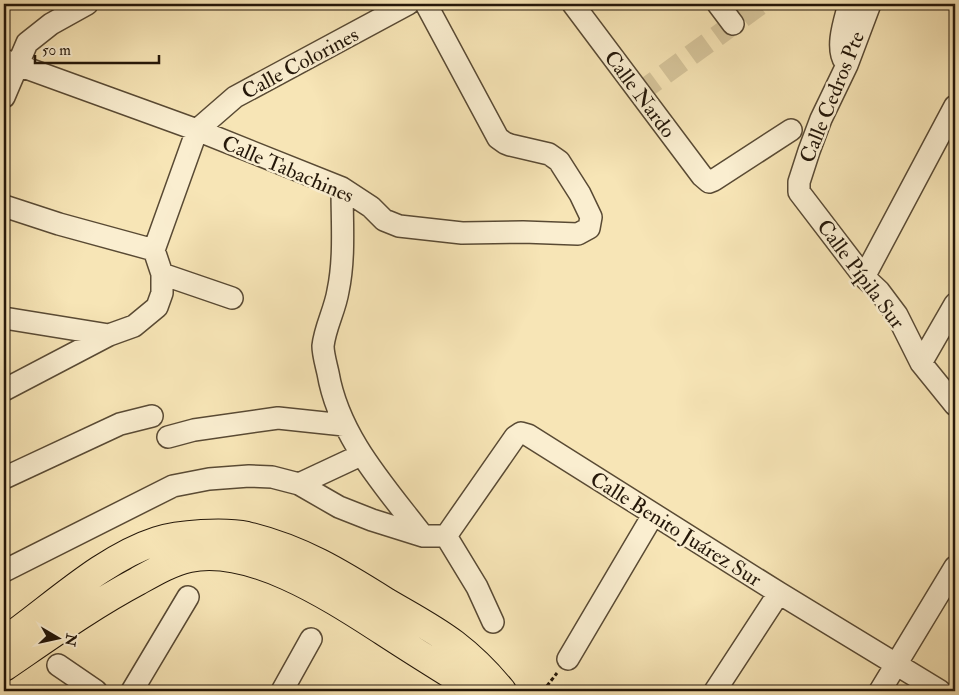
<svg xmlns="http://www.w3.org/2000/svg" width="959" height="695" font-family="'IM FELL Double Pica',serif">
	<rect width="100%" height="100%" fill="#f7e5b6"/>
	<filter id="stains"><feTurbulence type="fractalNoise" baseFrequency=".004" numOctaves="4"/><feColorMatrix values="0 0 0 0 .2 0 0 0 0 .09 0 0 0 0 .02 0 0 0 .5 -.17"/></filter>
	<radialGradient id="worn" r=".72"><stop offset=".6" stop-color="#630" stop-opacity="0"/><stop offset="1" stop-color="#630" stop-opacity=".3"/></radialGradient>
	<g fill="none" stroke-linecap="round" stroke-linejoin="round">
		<path stroke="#d7c69c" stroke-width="21" stroke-dasharray="21 11" stroke-linecap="butt" d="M639 93 761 4"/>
		<defs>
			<path id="minor" d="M573 4 702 176 709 182 714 180 791 130
				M718 4 733 24
				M870 4 847 65 821 119 809 151 799 182V192L864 277 879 291 897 315 921 363 955 405
				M4 60 197 130 342 188 371 207 384 220 399 226 462 233 523 232 578 234 589 228 591 217 580 194 559 161 549 154 510 145 505 143 498 138 426 4
				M845 62C835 47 845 20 849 4
				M4 97 27 43 51 24 87 4
				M342 188C342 222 345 258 338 291 335 310 325 327 323 346 323 354 326 364 328 373 339 437 384 485 423 536
				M4 206 59 224 154 250
				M162 274 232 298
				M864 277 955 106
				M4 318 109 335
				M921 363 955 304
				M4 390 109 335 134 326 157 307 162 293V274L154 250 197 130 235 97 408 4
				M168 437 194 430 278 418 344 425
				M4 478 120 424 152 416
				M299 484 361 455
				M446 536 515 437 521 433 528 435 779 593 940 691
				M446 536 477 587 493 622
				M4 571 173 486 209 479 249 476 272 477 299 484 339 507 372 520 423 536H446
				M568 659 653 515
				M58 665 96 691
				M132 691 188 597
				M282 691 311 639
				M715 691 779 593
				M880 691 955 567"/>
			<path id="major" d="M4 639 18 631C60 600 107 557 157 541 179 534 224 531 247 536 301 549 340 573 386 602 408 615 433 628 454 644 471 657 488 674 502 691
				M4 667C48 637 91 606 138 581 154 572 171 562 189 558 252 545 333 599 383 631 412 650 441 668 470 686L475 691"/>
		</defs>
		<use href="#minor" stroke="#594a34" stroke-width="24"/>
		<use href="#major" stroke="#241709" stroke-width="30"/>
		<path stroke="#241709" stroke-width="3" stroke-dasharray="4 2.5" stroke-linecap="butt" d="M543 691 557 673"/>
		<use href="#minor" stroke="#faeed0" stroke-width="21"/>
		<use href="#major" stroke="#f7e5b6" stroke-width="28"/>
	</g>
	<g text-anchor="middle" stroke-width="5" stroke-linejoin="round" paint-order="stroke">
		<g font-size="21" fill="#241709" stroke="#faeed0">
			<text transform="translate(300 63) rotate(-28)" y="7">Calle Colorines</text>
			<text transform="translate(640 94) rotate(53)" y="7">Calle Nardo</text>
			<text transform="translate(832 97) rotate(-68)" y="7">Calle Cedros Pte</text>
			<text transform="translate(288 169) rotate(23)" y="7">Calle Tabachines</text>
			<text transform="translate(861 274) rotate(53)" y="7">Calle Pípila Sur</text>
			<text transform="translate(676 529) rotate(32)" y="7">Calle Benito Juárez Sur</text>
		</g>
	</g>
	<rect width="959" height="695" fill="none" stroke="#f7e5b6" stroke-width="20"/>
	<rect x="5" y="5" width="949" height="685" fill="none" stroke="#241709" stroke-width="2.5"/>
	<rect x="10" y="10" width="939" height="675" fill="none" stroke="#241709"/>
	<g transform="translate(58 638) rotate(99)" stroke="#faeed0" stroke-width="4" paint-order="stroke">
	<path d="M0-4L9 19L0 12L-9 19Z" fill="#241709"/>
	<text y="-8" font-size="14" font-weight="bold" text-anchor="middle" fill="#241709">N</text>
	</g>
	<path d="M35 55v8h124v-8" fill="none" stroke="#241709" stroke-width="2.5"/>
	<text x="42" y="55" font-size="15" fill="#241709" stroke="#faeed0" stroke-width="4" paint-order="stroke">50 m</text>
	<rect width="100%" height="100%" filter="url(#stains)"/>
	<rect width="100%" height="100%" fill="url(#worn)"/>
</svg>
